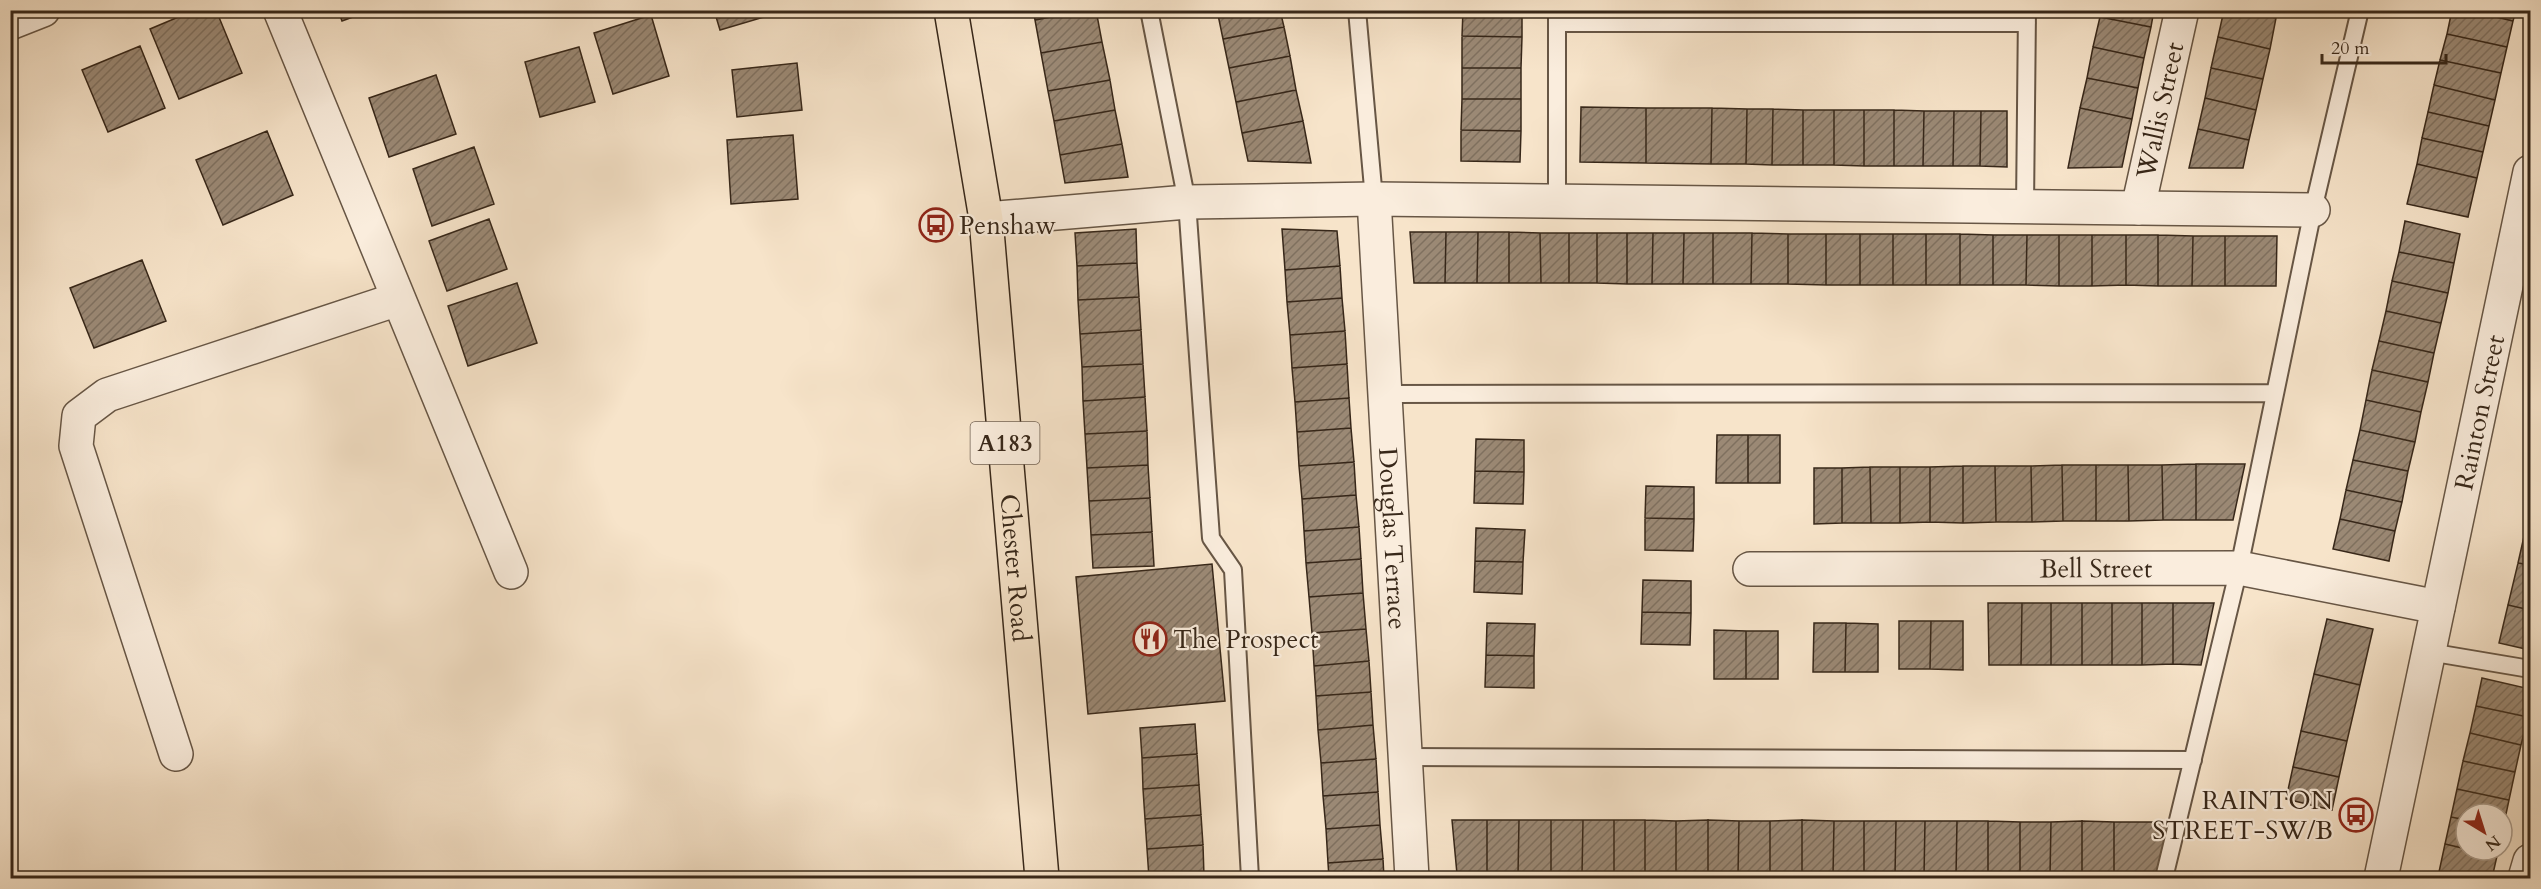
<svg xmlns="http://www.w3.org/2000/svg" width="2541" height="889" font-family="Cardo,serif">
	<defs>
		<pattern id="building-hatch" width="6" height="6" patternUnits="userSpaceOnUse" patternTransform="scale(1.5)"><rect width="6" height="6" fill="#9b8975"/><path d="M-1 1l2-2M0 6l6-6M5 7l2-2" fill="none" stroke="#7f705f"/></pattern>
	</defs>
	<rect width="100%" height="100%" fill="#f7e4ca"/>
	<filter id="stains"><feTurbulence type="fractalNoise" baseFrequency=".00333" numOctaves="4"/><feColorMatrix values="0 0 0 0 .2 0 0 0 0 .09 0 0 0 0 .02 0 0 0 .5 -.17"/></filter>
	<radialGradient id="worn" r=".72"><stop offset=".6" stop-color="#630" stop-opacity="0"/><stop offset="1" stop-color="#630" stop-opacity=".3"/></radialGradient>
	<path fill="url(#building-hatch)" stroke="#372719" stroke-width="1.5" d="M195 10H216L242 73 179 99 150 29Z
		M338 10H372L342 21Z
		M714 10H780L781 12 720 30Z
		M1033 10H1086L1035 20Z
		M1086 10H1096L1102 42 1041 53 1035 20Z
		M1217 10H1280L1284 27 1223 39Z
		M1463 10H1522V37L1462 36Z
		M2101 10H2154L2151 27 2100 17Z
		M2224 10H2244L2276 18 2270 49 2218 37Z
		M2244 10H2278L2276 18Z
		M2452 10H2467L2513 21 2507 47 2447 34Z
		M2467 10H2516L2513 21Z
		M651 15 669 76 613 94 594 33Z
		M2100 17 2151 27 2144 58 2093 47Z
		M1284 27 1290 56 1229 68 1223 39Z
		M2447 34 2507 47 2501 73 2440 60Z
		M1462 36 1522 37 1521 68H1462Z
		M2218 37 2270 49 2263 79 2211 68Z
		M1102 42 1110 80 1048 91 1041 53Z
		M140 46 165 108 108 132 82 70Z
		M579 47 595 102 540 117 525 62Z
		M2093 47 2144 58 2138 88 2087 78Z
		M1290 56 1296 90 1236 102 1229 68Z
		M2440 60 2501 73 2495 100 2434 85Z
		M797 63 802 110 737 117 732 70Z
		M1462 68H1521V99H1462Z
		M2211 68 2263 79 2256 110 2205 98Z
		M436 75 456 134 389 157 369 98Z
		M2087 78 2138 88 2132 119 2080 108Z
		M1110 80 1115 110 1054 121 1048 91Z
		M2434 85 2495 100 2489 126 2428 112Z
		M1296 90 1303 121 1242 133 1236 102Z
		M2205 98 2256 110 2249 140 2198 129Z
		M1462 99H1521V131L1461 130Z
		M1581 107 1646 108V163L1580 162Z
		M1646 108H1712L1711 164 1646 163Z
		M1712 108 1747 109 1746 164H1711Z
		M2080 108 2132 119 2122 167 2068 168Z
		M1747 109H1773L1772 165 1746 164Z
		M1773 109 1803 110V165H1772Z
		M1115 110 1122 144 1060 155 1054 121Z
		M1803 110H1834V165H1803Z
		M1834 110H1864V166L1834 165Z
		M1864 110H1894V166H1864Z
		M1894 110 1924 111 1923 166H1894Z
		M1924 111H1954L1953 166H1923Z
		M1954 111H1981L1980 166H1953Z
		M1981 111H2007V167L1980 166Z
		M2428 112 2489 126 2483 152 2422 138Z
		M1303 121 1311 163 1248 161 1242 133Z
		M2198 129 2249 140 2243 168H2189Z
		M1461 130 1521 131 1520 162 1461 161Z
		M267 131 293 195 223 225 196 160Z
		M793 135 798 199 731 204 727 140Z
		M2422 138 2483 152 2477 178 2417 164Z
		M1122 144 1128 177 1065 183 1060 155Z
		M474 147 494 204 432 226 413 169Z
		M2417 164 2477 178 2468 217 2407 204Z
		M489 219 507 269 447 291 429 241Z
		M2405 221 2460 234 2454 263 2399 252Z
		M1136 229 1137 263 1077 266 1075 233Z
		M1282 229 1337 231 1340 266 1285 270Z
		M1410 232H1446L1445 283H1414Z
		M1446 232H1478L1477 283H1445Z
		M1478 232H1509V283H1477Z
		M1509 232 1540 233 1541 283H1509Z
		M1540 233H1569V283H1541Z
		M1569 233H1597V283H1569Z
		M1597 233H1627V284L1597 283Z
		M1627 233H1653L1652 284H1627Z
		M1653 233H1684L1683 284H1652Z
		M1684 233H1713V284H1683Z
		M1713 233H1752L1751 284H1713Z
		M1752 233 1788 234V284H1751Z
		M1788 234H1826V285L1788 284Z
		M1826 234H1860V285H1826Z
		M1860 234H1893V285H1860Z
		M1893 234H1926V285H1893Z
		M1926 234H1960V285H1926Z
		M1960 234 1993 235V285H1960Z
		M1993 235H2027L2026 285H1993Z
		M2027 235H2059V286L2026 285Z
		M2059 235H2092V286H2059Z
		M2092 235H2126V285L2092 286Z
		M2126 235H2158V286L2126 285Z
		M2158 235 2193 236 2192 286H2158Z
		M2193 236H2225V286H2192Z
		M2225 236H2277L2276 286H2225Z
		M2399 252 2454 263 2448 293 2392 281Z
		M142 260 166 321 94 348 70 288Z
		M1137 263 1139 297 1078 300 1077 266Z
		M1340 266 1342 298 1287 302 1285 270Z
		M2392 281 2448 293 2441 323 2386 311Z
		M517 283 537 343 468 366 448 306Z
		M1139 297 1141 330 1080 334 1078 300Z
		M1342 298 1345 331 1290 335 1287 302Z
		M2386 311 2441 323 2434 353 2379 341Z
		M1141 330 1143 364 1082 367 1080 334Z
		M1345 331 1347 364 1292 368 1290 335Z
		M2379 341 2434 353 2428 382 2372 370Z
		M1143 364 1145 397 1083 401 1082 367Z
		M1347 364 1349 398 1295 402 1292 368Z
		M2372 370 2428 382 2421 412 2366 400Z
		M1145 397 1147 431 1085 434 1083 401Z
		M1349 398 1351 428 1297 432 1295 402Z
		M2366 400 2421 412 2415 442 2360 430Z
		M1351 428 1354 462 1299 466 1297 432Z
		M2360 430 2415 442 2408 471 2353 460Z
		M1147 431 1148 465 1087 468 1085 434Z
		M1717 435H1748V483H1716Z
		M1748 435H1780V483H1748Z
		M1476 439 1524 440V472L1475 471Z
		M2353 460 2408 471 2402 502 2346 490Z
		M1354 462 1356 495 1302 499 1299 466Z
		M2196 464H2245L2233 520H2196Z
		M2196 464V520H2163L2162 465Z
		M1148 465 1150 498 1089 501 1087 468Z
		M2062 465H2096V521H2063Z
		M2062 465 2063 521 2032 522 2031 466Z
		M2096 465H2128L2129 521H2096Z
		M2128 465H2162L2163 520 2129 521Z
		M1963 466H1995L1996 522 1963 523Z
		M1963 466V523L1930 522V467Z
		M1995 466H2031L2032 522H1996Z
		M1870 467H1900V523H1871Z
		M1870 467 1871 523H1842V468Z
		M1900 467H1930V522L1900 523Z
		M1814 468H1842V523L1814 524Z
		M1475 471 1524 472 1523 504 1474 503Z
		M1646 486 1694 487V519L1645 518Z
		M2346 490 2402 502 2395 531 2340 519Z
		M1356 495 1359 527 1304 531 1302 499Z
		M1150 498 1152 532 1091 535 1089 501Z
		M1645 518 1694 519 1693 551 1645 550Z
		M2340 519 2395 531 2389 561 2333 549Z
		M1359 527 1361 559 1306 563 1304 531Z
		M1476 528 1525 530 1523 562 1475 561Z
		M1152 532 1154 566 1093 568 1091 535Z
		M2525 532 2530 533V565L2518 563Z
		M1361 559 1363 593 1309 597 1306 563Z
		M1475 561 1523 562 1522 594 1474 592Z
		M2518 563 2530 565V610L2508 605Z
		M1212 564 1225 701 1088 714 1076 577Z
		M1643 580 1691 581V613L1642 612Z
		M1363 593 1366 629 1312 633 1309 597Z
		M1988 603H2022L2021 665H1989Z
		M2022 603H2051V665H2021Z
		M2051 603H2082V665H2051Z
		M2082 603H2112V665H2082Z
		M2112 603H2142V665H2112Z
		M2142 603H2173V664L2142 665Z
		M2173 603H2214L2201 665 2173 664Z
		M2508 605 2530 610V650L2499 643Z
		M1642 612 1691 613 1690 645 1641 644Z
		M2327 619 2373 629 2360 685 2314 674Z
		M1899 621H1931L1930 669H1899Z
		M1931 621H1963V670L1930 669Z
		M1487 623 1535 624 1534 656 1486 655Z
		M1814 623H1846L1845 672H1813Z
		M1846 623 1878 624V672H1845Z
		M1366 629 1369 661 1314 666 1312 633Z
		M1714 630 1746 631V679H1714Z
		M1746 631H1778V679H1746Z
		M1486 655 1534 656V688L1485 687Z
		M1369 661 1371 692 1316 696 1314 666Z
		M2314 674 2360 685 2347 741 2301 731Z
		M2482 678 2530 689 2528 717 2476 706Z
		M1371 692 1373 725 1318 730 1316 696Z
		M2476 706 2528 717 2521 745 2470 733Z
		M1195 724 1197 754 1142 758 1140 728Z
		M1373 725 1376 759 1321 763 1318 730Z
		M2301 731 2347 741 2339 777 2293 767Z
		M2470 733 2521 745 2515 772 2463 761Z
		M1197 754 1199 785 1143 789 1142 758Z
		M1376 759 1378 792 1323 796 1321 763Z
		M2463 761 2515 772 2509 800 2457 789Z
		M2293 767 2339 777 2332 810 2286 799Z
		M1199 785 1201 815 1145 819 1143 789Z
		M2457 789 2509 800 2503 828 2502 814H2466V820L2451 817Z
		M1378 792 1380 825 1326 829 1323 796Z
		M1201 815 1203 845 1147 849 1145 819Z
		M2451 817 2466 820V849L2445 844Z
		M1452 820H1487V875L1457 874Z
		M1487 820H1519L1518 875H1487Z
		M1519 820H1551V875H1518Z
		M1551 820H1583L1582 875H1551Z
		M1583 820H1614V875H1582Z
		M1614 820H1645V875H1614Z
		M1645 820 1676 821V875H1645Z
		M1708 820V875H1676V821Z
		M1708 820 1739 821 1738 875H1708Z
		M1802 820V876L1770 875V821Z
		M1802 820 1834 821 1833 876H1802Z
		M1739 821H1770V875H1738Z
		M1834 821H1864V876H1833Z
		M1864 821H1896L1895 875 1864 876Z
		M1896 821H1925L1924 876 1895 875Z
		M1925 821H1957L1956 876H1924Z
		M1957 821H1988V876H1956Z
		M1988 821 2020 822V876H1988Z
		M2082 821V876H2050L2051 822Z
		M2082 821 2114 822V876H2082Z
		M2020 822H2051L2050 876H2020Z
		M2114 822H2169L2158 876H2114Z
		M1380 825 1383 859 1328 863 1326 829Z
		M2445 844 2497 856 2492 878H2469L2439 872Z
		M1203 845 1204 876 1149 878 1147 849Z
		M1383 859 1384 878H1329L1328 863Z
		M2439 872 2469 878H2438Z"/>
	<g fill="none" stroke-linecap="round" stroke-linejoin="round">
		<defs>
			<path id="service" d="M1149 10 1187 202 1211 538 1233 570 1250 878
				M1357 10 1374 199
				M1557 10V201
				M1557 23H2027
				M2025 207 2027 10
				M1386 394 2275 393
				M2429 652 2530 669
				M1405 757 2193 760
				M2164 878 2239 568 2313 210 2360 10"/>
			<g id="minor">
				<path d="M280 10 511 572"/>
				<path d="M10 23 43 10"/>
				<path id="s1" d="M1374 199 1412 878"/>
				<path id="s2" d="M2138 208 2182 10"/>
				<path d="M986 219 1187 202 1374 199 2313 210"/>
				<path id="s3" d="M1750 569 2239 568 2438 607"/>
				<path d="M176 754 76 446 79 416 107 395 398 299"/>
				<path id="s4" d="M2381 878 2530 172"/>
				<path d="M2525 878 2530 861"/>
			</g>
			<g id="primary">
				<path id="s5" d="M951 10 986 219 1042 878"/>
			</g>
		</defs>
		<use href="#service" stroke="#675645" stroke-width="20"/>
		<use href="#minor" stroke="#675645" stroke-width="36"/>
		<use href="#primary" stroke="#372719" stroke-width="36"/>
		<use href="#service" stroke="#faeddd" stroke-width="16"/>
		<use href="#minor" stroke="#faeddd" stroke-width="33"/>
		<use href="#primary" stroke="#f7e4ca" stroke-width="33"/>
	</g>
	<defs>
		<symbol id="bus-ring" viewBox="-11 -11 22 22"><circle r="9.5" fill="#faeddd" stroke="#8f2418" stroke-width="1.5"/><path d="M-5-6H5V4H4V6H2V4H-2V6H-4V4H-5ZM-3.5-4V0h7V-4ZM-3.5 1.2v1.5H-2V1.2ZM2 1.2v1.5H3.5V1.2Z" fill="#8f2418"/></symbol>
		<symbol id="restaurant-ring" viewBox="-11 -11 22 22"><circle r="9.5" fill="#faeddd" stroke="#8f2418" stroke-width="1.5"/><path d="M-5-6h1v4h1v-4h1v4h1v-4h1v5L-1.5 .5V6h-2V.5L-5-1ZM5-6V6H3V1.5H1.5Q1.5-4 5-6Z" fill="#8f2418"/></symbol>
	</defs>
	<g fill-rule="evenodd">
		<use href="#bus-ring" x="917" y="206" width="38" height="38"/>
		<use href="#restaurant-ring" x="1131" y="620" width="38" height="38"/>
		<use href="#bus-ring" x="2337" y="796" width="38" height="38"/>
	</g>
	<g text-anchor="middle" stroke-width="4.5" stroke-linejoin="round" paint-order="stroke">
		<rect fill="#faeddd" stroke="#726254" stroke-width="1.5" x="970.5" y="422" width="69" height="42" rx="4.5"/>
		<g font-size="24" font-weight="bold" fill="#372719">
			<text x="1005" y="451">A183</text>
		</g>
		<g font-size="26" fill="#372719" stroke="#faeddd">
			<text dy="9" stroke="none"><textPath href="#s2" startOffset="100">Wallis Street</textPath></text>
			<text dy="9" stroke="none"><textPath href="#s4" startOffset="476">Rainton Street</textPath></text>
			<text dy="9" stroke="none"><textPath href="#s1" startOffset="340">Douglas Terrace</textPath></text>
			<text dy="9" stroke="none"><textPath href="#s3" startOffset="346">Bell Street</textPath></text>
			<text dy="9" stroke="none"><textPath href="#s5" startOffset="562">Chester Road</textPath></text>
		</g>
		<g font-size="26" fill="#372719" stroke="#faeddd" text-anchor="start">
			<text x="959" y="234">Penshaw</text>
			<text x="1173" y="648">The Prospect</text>
			<text x="2333" y="809" text-anchor="end">RAINTON<tspan x="2333" dy="30">STREET-SW/B</tspan></text>
		</g>
	</g>
	<rect width="2541" height="889" fill="none" stroke="#f7e4ca" stroke-width="36"/>
	<rect x="12" y="12" width="2517" height="865" fill="none" stroke="#372719" stroke-width="3"/>
	<rect x="18" y="18" width="2505" height="853" fill="none" stroke="#372719" stroke-width="1.5"/>
	<g transform="translate(2484 832) rotate(142)"><circle r="28" fill="#faeddd" stroke="#ac9e8f" stroke-width="1.5"/>
	<path d="M0-4.5L10 22L0 15L-10 22Z" fill="#8f2418"/>
	<text y="-9" font-size="16" font-weight="bold" text-anchor="middle" fill="#372719">N</text>
	</g>
	<path d="M2322 54v9h124v-9" fill="none" stroke="#372719" stroke-width="3"/>
	<text x="2331" y="54" font-size="18" fill="#372719" stroke="#faeddd" stroke-width="4.5" paint-order="stroke">20 m</text>
	<rect width="100%" height="100%" filter="url(#stains)"/>
	<rect width="100%" height="100%" fill="url(#worn)"/>
</svg>
